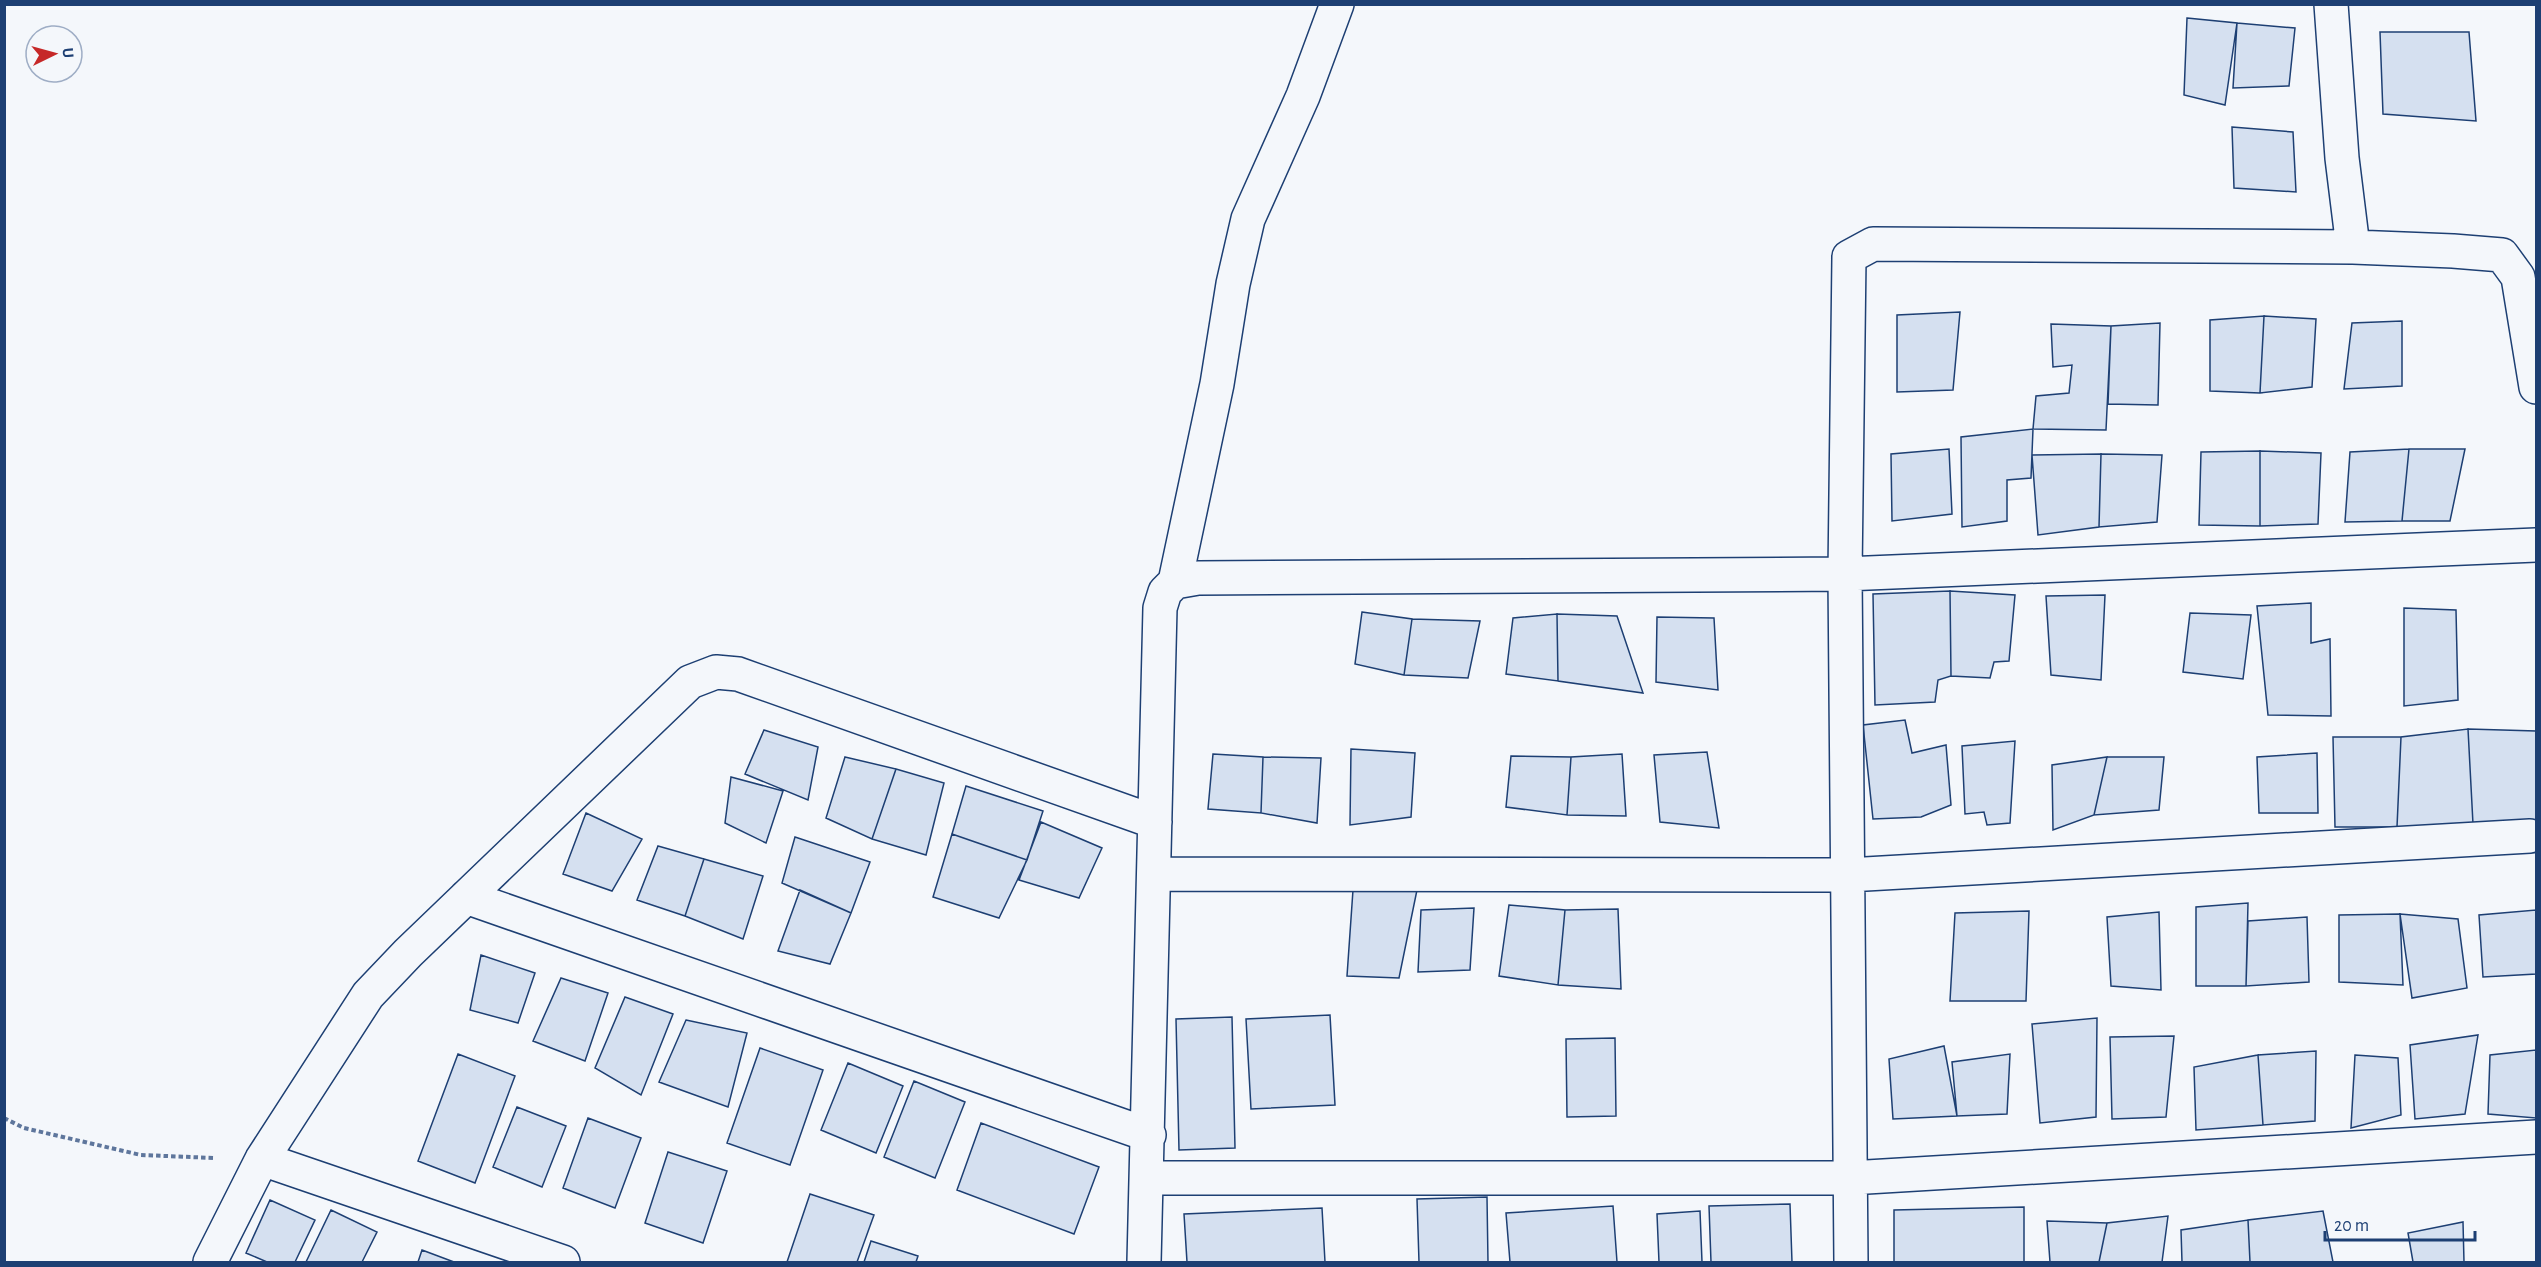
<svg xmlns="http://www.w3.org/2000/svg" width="2541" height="1267" font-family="'Alegreya Sans',sans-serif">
	<rect width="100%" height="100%" fill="#f4f7fb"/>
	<path fill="#d5e0f0" stroke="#1d3f73" stroke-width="1.5" d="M2187 18 2237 23 2225 105 2184 95Z
		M2237 23 2295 28 2289 86 2233 88Z
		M2380 32H2469L2476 121 2383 114Z
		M2232 127 2293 132 2296 192 2234 188Z
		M1960 312 1953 390 1897 392V315Z
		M2264 316 2316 319 2312 387 2260 393Z
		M2264 316 2260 393 2210 391V320Z
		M2402 321V386L2344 389 2352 323Z
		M2160 323 2158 405 2108 404 2111 326Z
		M2051 324 2111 326 2106 430 2033 429 2036 396 2069 393 2072 365 2053 367Z
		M2033 429 2031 478 2007 480V521L1962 527 1961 437Z
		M1949 449 1952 514 1892 521 1891 454Z
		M2409 449H2465L2450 521H2402Z
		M2409 449 2402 521 2345 522 2350 452Z
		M2260 451 2321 453 2318 524 2260 526Z
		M2260 451V526L2199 525 2201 452Z
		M2101 454 2099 527 2038 535 2032 455Z
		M2101 454 2162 455 2157 522 2099 527Z
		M1950 591 1951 676 1938 680 1935 702 1875 705 1873 594Z
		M1950 591 2015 595 2009 661 1994 662 1990 678 1951 676Z
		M2105 595 2101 680 2051 675 2046 596Z
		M2311 603V643L2330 639 2331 716 2268 715 2257 606Z
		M2404 608 2456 610 2458 700 2404 706Z
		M1362 612 1412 619 1404 675 1355 664Z
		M2190 613 2251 615 2243 679 2183 672Z
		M1557 614 1558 681 1506 674 1513 618Z
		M1557 614 1617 616 1643 693 1558 681Z
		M1657 617 1714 618 1718 690 1656 682Z
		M1412 619 1480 621 1468 678 1404 675Z
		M1905 720 1912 753 1946 745 1951 805 1921 817 1873 819 1863 725Z
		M2468 729 2473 824 2397 827 2401 737Z
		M2468 729 2536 731V823L2473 824Z
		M764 730 818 747 808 800 745 774Z
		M2333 737H2401L2397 827H2335Z
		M2015 741 2010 823 1987 825 1984 812 1965 814 1962 746Z
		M1351 749 1415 753 1411 817 1350 825Z
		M1707 752 1719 828 1660 822 1654 755Z
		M2317 753 2318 813H2259L2257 757Z
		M1213 754 1263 757 1261 813 1208 809Z
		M1622 754 1626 816 1567 815 1571 757Z
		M1511 756 1571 757 1567 815 1506 807Z
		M845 757 896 769 872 839 826 818Z
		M1263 757 1321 758 1317 823 1261 813Z
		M2107 757 2094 815 2053 830 2052 765Z
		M2107 757H2164L2159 810 2094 815Z
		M896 769 944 783 926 855 872 839Z
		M731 777 783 791 766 843 725 823Z
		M966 786 1043 811 1027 860 952 834Z
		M586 813 642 839 612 891 563 874Z
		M1041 822 1102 848 1079 898 1019 880Z
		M952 834 1027 860 999 918 933 897Z
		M795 837 870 862 851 913 782 883Z
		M658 846 704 859 685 916 637 900Z
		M704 859 763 876 743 939 685 916Z
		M800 890 851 913 830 964 778 951Z
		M1353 890H1417L1399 978 1347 976Z
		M2248 903 2246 986H2196V907Z
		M1509 905 1565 910 1558 985 1499 976Z
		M1474 908 1470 970 1418 972 1421 910Z
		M1618 909 1621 989 1558 985 1565 910Z
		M2536 910V974L2483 977 2479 915Z
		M2029 911 2026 1001H1950L1955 913Z
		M2159 912 2161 990 2111 986 2107 917Z
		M2400 914 2403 985 2339 982V915Z
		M2400 914 2458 919 2467 988 2412 998Z
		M2307 917 2309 982 2246 986 2248 921Z
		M481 955 535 973 518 1023 470 1010Z
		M561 978 608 993 585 1061 533 1041Z
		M625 997 673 1014 641 1095 595 1068Z
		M1330 1015 1335 1105 1251 1109 1246 1019Z
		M1232 1017 1235 1148 1179 1150 1176 1019Z
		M2097 1018 2096 1117 2040 1123 2032 1024Z
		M686 1020 747 1033 728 1107 659 1082Z
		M2478 1035 2465 1114 2415 1119 2410 1045Z
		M2174 1036 2166 1117 2112 1119 2110 1037Z
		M1615 1038 1616 1116 1567 1117 1566 1039Z
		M1944 1046 1957 1116 1893 1119 1889 1059Z
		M760 1048 823 1070 790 1165 727 1143Z
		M2536 1050V1118L2488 1114 2490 1055Z
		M2316 1051 2315 1121 2263 1125 2258 1055Z
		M458 1054 515 1076 475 1183 418 1161Z
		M2010 1054 2007 1114 1957 1116 1952 1062Z
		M2258 1055 2263 1125 2196 1130 2194 1067Z
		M2355 1055 2398 1058 2401 1115 2351 1128Z
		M848 1063 903 1086 876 1153 821 1130Z
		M914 1081 965 1102 935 1178 884 1157Z
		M517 1107 566 1126 542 1187 493 1167Z
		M588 1118 641 1138 615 1208 563 1188Z
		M981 1123 1099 1167 1074 1234 957 1190Z
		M668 1152 727 1171 703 1243 645 1223Z
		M810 1194 874 1215 857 1262H787Z
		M1487 1197 1488 1262H1419L1417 1199Z
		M270 1200 315 1220 295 1262H267L246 1253Z
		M1790 1204 1792 1262H1711L1709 1206Z
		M1613 1206 1617 1262H1510L1506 1213Z
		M2024 1207V1262H1894V1210Z
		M1322 1208 1325 1262H1187L1184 1214Z
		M331 1210 377 1232 362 1262H306Z
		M1700 1211 1702 1262H1659L1657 1214Z
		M2323 1211 2333 1262H2250L2248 1220Z
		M2168 1216 2162 1262H2099L2107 1223Z
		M2248 1220 2250 1262H2182L2181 1230Z
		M2047 1221 2107 1223 2099 1262H2050Z
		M2463 1222 2464 1262H2413L2408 1233Z
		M871 1241 918 1256 916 1262H864Z
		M422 1250 454 1262H418Z"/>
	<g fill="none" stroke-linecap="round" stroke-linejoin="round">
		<defs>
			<path id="street" d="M2353 247 2453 251 2502 255 2518 277 2536 387
				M1175 582 1198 578 1845 574 1849 257 1873 244 2353 247 2342 158 2331 4
				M1155 874 1848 875 2530 836
				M466 897 1149 1135
				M262 1159 563 1262
				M1148 1178H1850L2536 1137
				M210 1262 262 1159 368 995 408 953 690 682 716 672 738 674 1155 822
				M1144 1262 1160 608 1165 592 1175 582 1217 384 1233 284 1248 219 1303 96 1337 4
				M1851 1262 1845 574 2536 545"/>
		</defs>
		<use href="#street" stroke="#1d3f73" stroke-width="36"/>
		<path stroke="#5e769c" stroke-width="4" stroke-dasharray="4.5 3" stroke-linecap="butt" d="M4 1118 24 1128 141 1155 214 1158"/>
		<use href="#street" stroke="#f4f7fb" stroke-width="33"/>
	</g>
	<rect width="2541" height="1267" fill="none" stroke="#1d3f73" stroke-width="12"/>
	<g transform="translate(54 54) rotate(85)"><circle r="28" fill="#f4f7fb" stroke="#9eadc5" stroke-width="1.5"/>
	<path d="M0-4.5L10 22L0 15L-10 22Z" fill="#c62828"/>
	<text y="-9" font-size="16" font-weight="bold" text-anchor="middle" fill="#1d3f73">U</text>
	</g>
	<path d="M2325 1231v9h150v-9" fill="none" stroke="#1d3f73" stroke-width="3"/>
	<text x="2334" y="1231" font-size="18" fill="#1d3f73" stroke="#f4f7fb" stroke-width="4.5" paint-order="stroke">20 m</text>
</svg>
